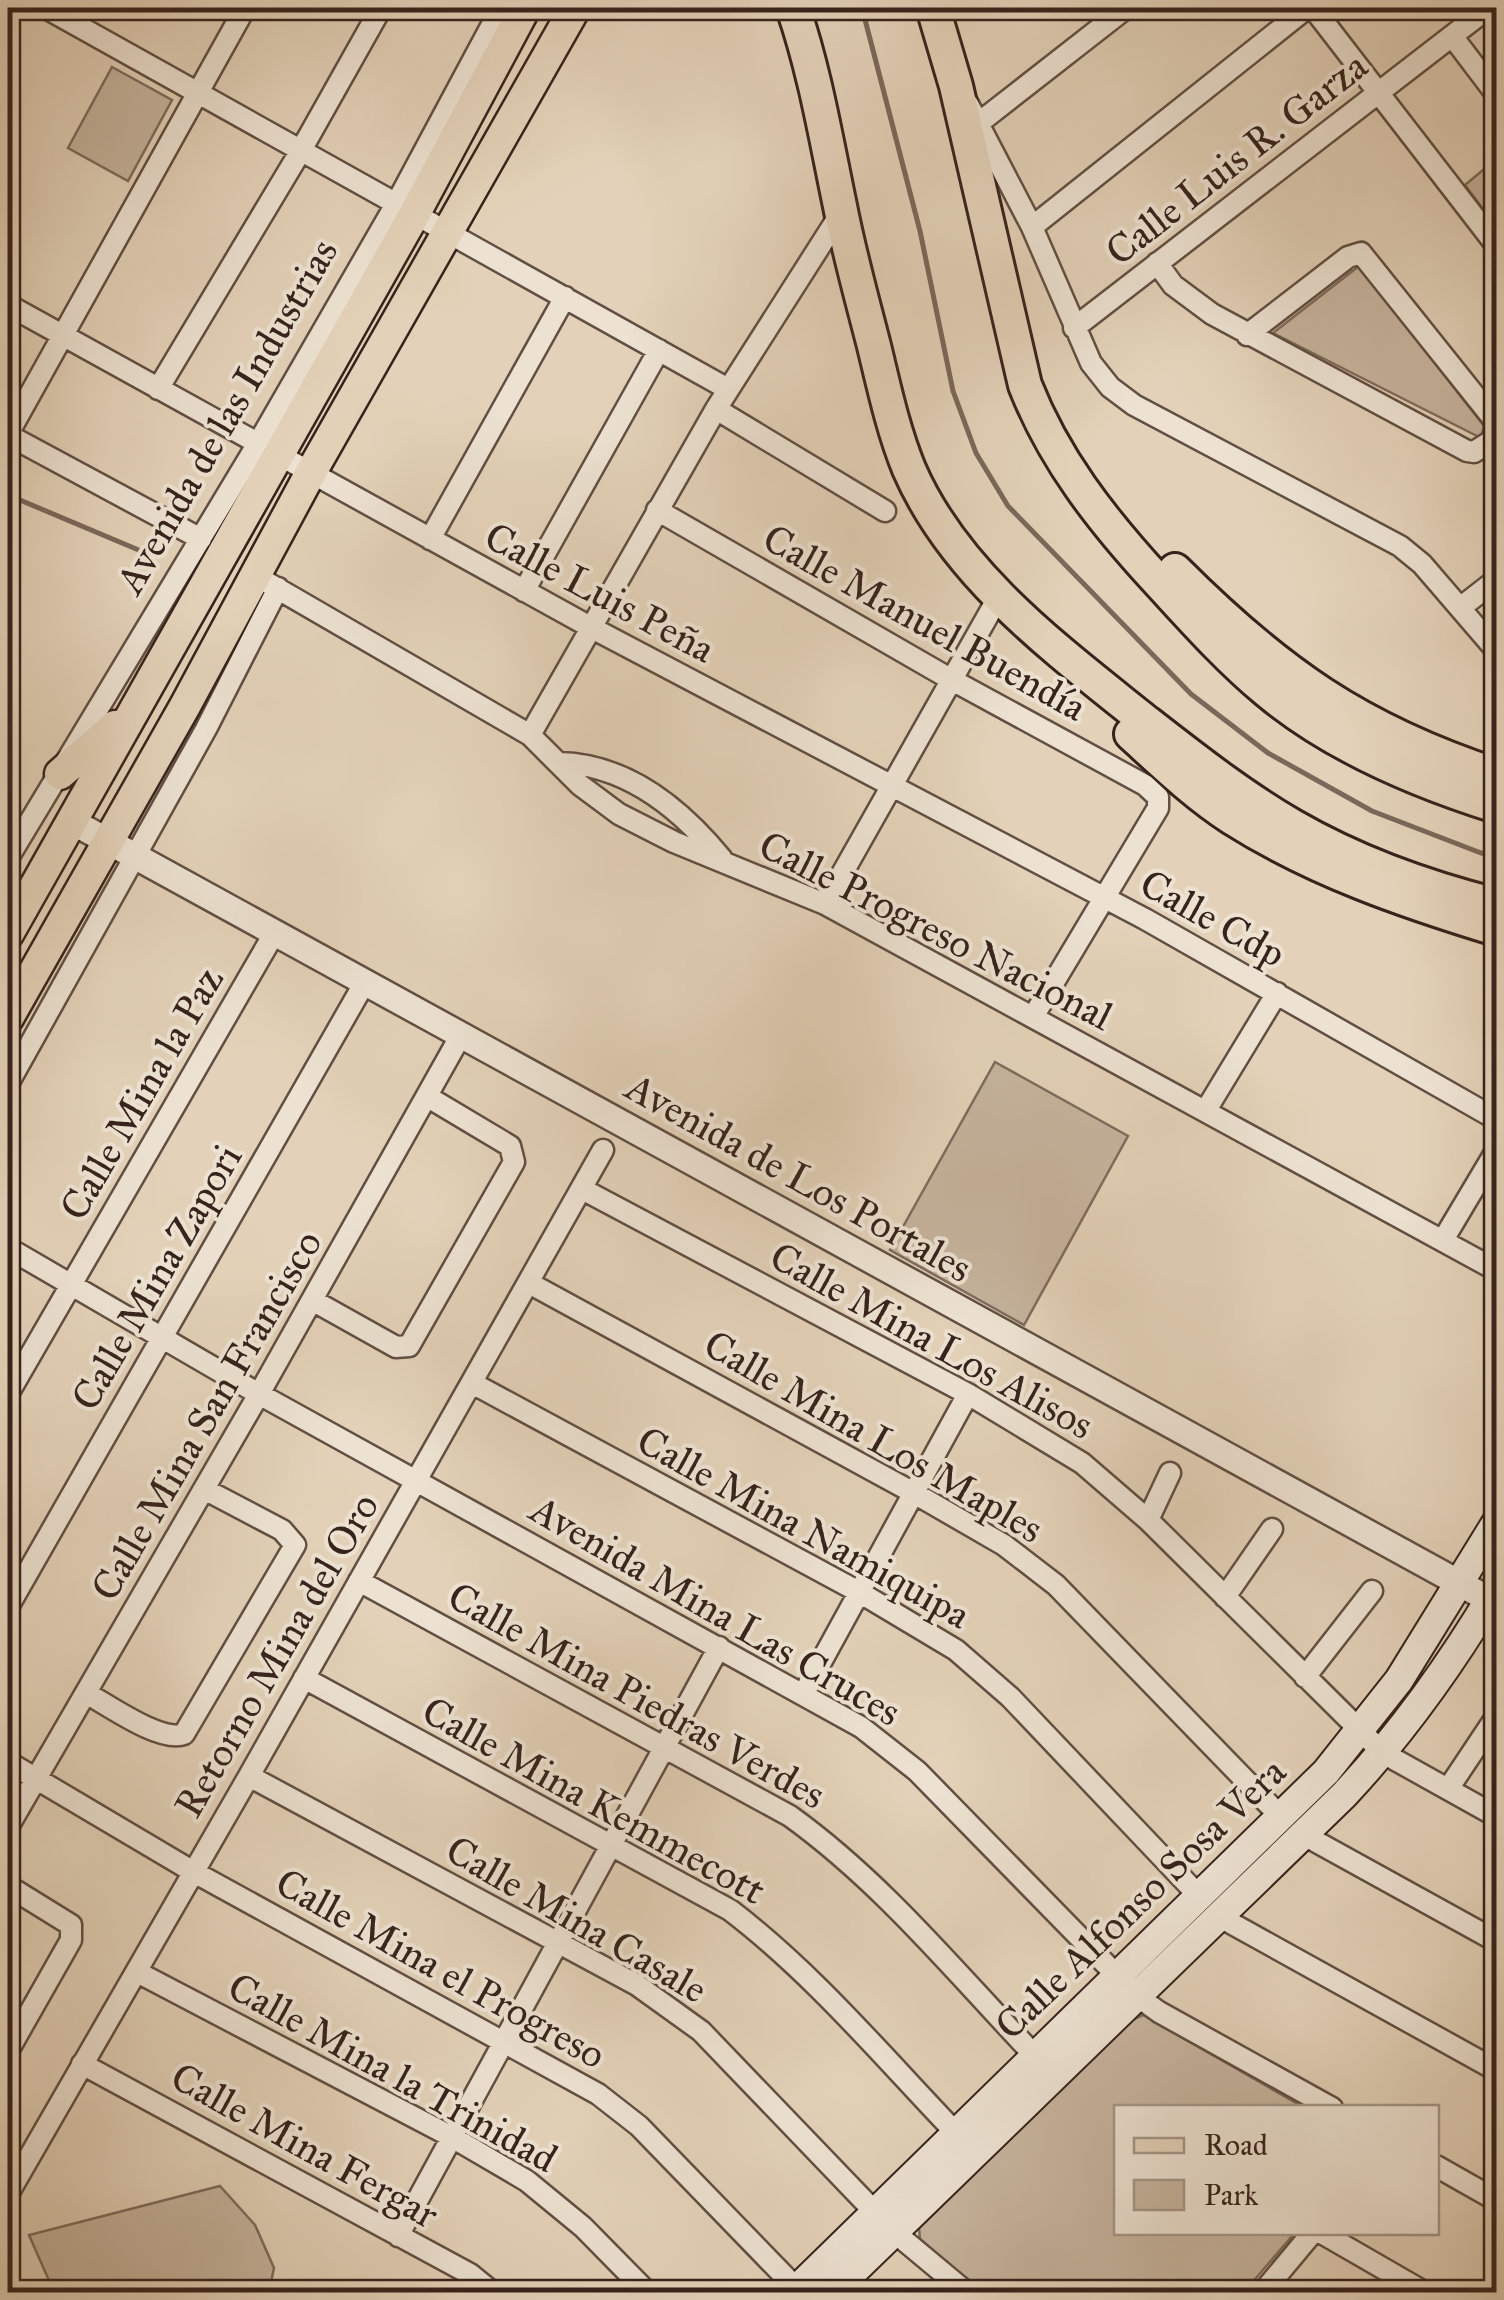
<svg xmlns="http://www.w3.org/2000/svg" width="1504" height="2300" font-family="'IM FELL Great Primer',serif">
	<rect width="100%" height="100%" fill="#e3d2b9"/>
	<filter id="stains"><feTurbulence type="fractalNoise" baseFrequency=".002" numOctaves="4"/><feColorMatrix values="0 0 0 0 .2 0 0 0 0 .09 0 0 0 0 .02 0 0 0 .5 -.17"/></filter>
	<radialGradient id="worn" r=".72"><stop offset=".6" stop-color="#630" stop-opacity="0"/><stop offset="1" stop-color="#630" stop-opacity=".3"/></radialGradient>
	<path fill="#c6b49e" stroke="#7e6c5d" stroke-width="2.5" d="M112 67 172 100 128 181 68 148Z
		M1495 160 1496 162V226L1465 185Z
		M1359 266 1484 426 1481 438 1273 333Z
		M995 1062 1128 1136 1024 1325 890 1250Z
		M1143 2015 1303 2107 1116 2108V2232L1293 2235 1244 2292H987L976 2287 920 2239 919 2228 1132 2020Z
		M220 2186 255 2225 274 2268 269 2292H54L29 2235Z"/>
	<g fill="none" stroke-linecap="round" stroke-linejoin="round">
		<path stroke="#7a685a" stroke-width="5" d="M862 8 920 231 953 391 976 453 1008 506 1191 694 1268 753 1372 811 1481 853 1496 855
			M8 495 141 551"/>
		<defs>
			<path id="minor" d="M46 8 728 389
				M1313 8 1496 245
				M1452 36 1496 94
				M968 104 1032 227 1091 363 1110 387 1134 405 1400 546 1422 564 1496 650
				M980 122 1126 8
				M1032 227 1307 8
				M1157 263 1173 285 1212 314 1467 451 1474 452 1496 438
				M8 305 592 628 1145 919 1496 1119
				M1074 328 1488 8
				M1247 335 1348 257 1361 253 1496 422
				M158 389 300 152 381 8
				M716 409 885 511
				M8 434 245 8
				M8 435 201 539
				M657 510 952 680 1145 785 1158 797V808L1033 1017
				M430 539 565 297
				M254 575 530 735 580 785 619 814 674 842 825 904 1496 1270
				M524 591 659 350
				M1460 608 1496 580
				M530 735 716 409 841 213
				M559 763C626 764 681 809 722 859
				M8 858 257 445 396 204 501 8
				M825 904 999 596
				M8 1084 206 729 278 588
				M1206 1110 1277 993
				M582 1189 968 1394 1082 1463 1148 1520 1383 1753 1496 1816
				M1443 1240 1496 1151
				M8 1248 259 1394 861 1727 917 1771 1137 1996 1159 2012 1332 2108
				M529 1283 914 1493 1004 1545 1056 1585 1282 1818
				M312 1300 396 1347 409 1346 514 1162 510 1146 428 1097
				M472 1383 859 1592 956 1650 1010 1697 1200 1897
				M8 1394 275 932
				M1148 1520 1170 1473
				M359 1581 790 1816C883 1883 957 1974 1036 2057
				M1225 1597 1272 1529
				M8 1607 365 982
				M1305 1677 1372 1591
				M304 1678 730 1910C814 1974 884 2058 957 2134
				M86 1693C108 1705 161 1743 184 1734L295 1545 282 1530 204 1489
				M804 1693 968 1394
				M8 1762 192 1871 598 2094 639 2126 797 2289
				M249 1776 637 1985 701 2031 894 2232 966 2292
				M1448 1789 1496 1717
				M8 1827 259 1394 461 1035
				M1304 1835 1496 1941
				M8 1886 71 1925V1940L8 2051
				M1220 1917 1496 2070
				M137 1972 452 2137 527 2181 583 2227 647 2292
				M82 2064 470 2274 492 2292
				M1436 2166 1496 2200
				M8 2194 249 1776 603 1150
				M1320 2232 1424 2292
				M398 2236 719 1647
				M1263 2292 1313 2232"/>
			<path id="tertiary" d="M71 821 1490 1600"/>
			<path id="secondary" d="M794 2292 1326 1772 1399 1680 1496 1523
				M832 2292 1344 1795C1403 1732 1452 1663 1496 1589"/>
			<path id="primary" d="M60 774 115 726
				M8 934 414 215 525 8
				M8 1018 185 706 310 474 575 8"/>
			<path id="trunk" d="M793 8C815 72 826 139 840 206 849 253 862 299 874 346 884 387 893 430 909 469 954 573 1053 647 1139 716 1189 755 1238 794 1293 826 1357 863 1425 887 1496 905
				M933 8 956 86 1025 385C1054 459 1101 519 1155 578 1191 617 1227 658 1267 691 1333 746 1416 781 1496 806
				M1175 570C1277 672 1359 730 1496 775
				M1131 734C1163 763 1195 794 1232 818 1314 870 1404 901 1496 929"/>
		</defs>
		<use href="#minor" stroke="#614f43" stroke-width="25"/>
		<use href="#tertiary" stroke="#614f43" stroke-width="30"/>
		<use href="#secondary" stroke="#36231c" stroke-width="32"/>
		<use href="#primary" stroke="#36231c" stroke-width="35"/>
		<use href="#trunk" stroke="#36231c" stroke-width="38"/>
		<use href="#minor" stroke="#ede2d2" stroke-width="20"/>
		<use href="#tertiary" stroke="#ede2d2" stroke-width="25"/>
		<use href="#secondary" stroke="#ede2d2" stroke-width="28"/>
		<use href="#primary" stroke="#e3d2b9" stroke-width="30"/>
		<use href="#trunk" stroke="#e3d2b9" stroke-width="32"/>
	</g>
	<g text-anchor="middle" stroke-width="8" stroke-linejoin="round" paint-order="stroke">
		<g font-size="40" fill="#36231c" stroke="#ede2d2">
			<text transform="translate(1236 158) rotate(-38)" y="14">Calle Luis R. Garza</text>
			<text transform="translate(226 416) rotate(-60)" y="14">Avenida de las Industrias</text>
			<text transform="translate(600 592) rotate(28)" y="14">Calle Luis Peña</text>
			<text transform="translate(925 622) rotate(29)" y="14">Calle Manuel Buendía</text>
			<text transform="translate(1213 918) rotate(29)" y="14">Calle Cdp</text>
			<text transform="translate(936 930) rotate(27)" y="14">Calle Progreso Nacional</text>
			<text transform="translate(141 1093) rotate(-60)" y="14">Calle Mina la Paz</text>
			<text transform="translate(799 1177) rotate(29)" y="14">Avenida de Los Portales</text>
			<text transform="translate(156 1277) rotate(-60)" y="14">Calle Mina Zapori</text>
			<text transform="translate(932 1340) rotate(29)" y="14">Calle Mina Los Alisos</text>
			<text transform="translate(206 1415) rotate(-60)" y="14">Calle Mina San Francisco</text>
			<text transform="translate(874 1436) rotate(30)" y="14">Calle Mina Los Maples</text>
			<text transform="translate(804 1527) rotate(29)" y="14">Calle Mina Namiquipa</text>
			<text transform="translate(716 1610) rotate(30)" y="14">Avenida Mina Las Cruces</text>
			<text transform="translate(276 1655) rotate(-60)" y="14">Retorno Mina del Oro</text>
			<text transform="translate(637 1695) rotate(29)" y="14">Calle Mina Piedras Verdes</text>
			<text transform="translate(594 1800) rotate(29)" y="14">Calle Mina Kemmecott</text>
			<text transform="translate(1140 1898) rotate(-44)" y="14">Calle Alfonso Sosa Vera</text>
			<text transform="translate(577 1919) rotate(30)" y="14">Calle Mina Casale</text>
			<text transform="translate(441 1968) rotate(29)" y="14">Calle Mina el Progreso</text>
			<text transform="translate(393 2072) rotate(29)" y="14">Calle Mina la Trinidad</text>
			<text transform="translate(305 2145) rotate(29)" y="14">Calle Mina Fergar</text>
		</g>
	</g>
	<rect width="1504" height="2300" fill="none" stroke="#e3d2b9" stroke-width="40"/>
	<rect x="10" y="10" width="1484" height="2280" fill="none" stroke="#36231c" stroke-width="5"/>
	<rect x="20" y="20" width="1464" height="2260" fill="none" stroke="#36231c" stroke-width="2.5"/>
	<rect x="1114" y="2105" width="325" height="130" fill="#ede2d2" stroke="#a49689" stroke-width="2.5"/>
	<rect x="1134" y="2138" width="50" height="15" fill="#e3d2b9" stroke="#a49689" stroke-width="2.5"/>
	<text x="1204" y="2155" font-size="30" fill="#36231c">Road</text>
	<rect x="1134" y="2180" width="50" height="30" fill="#c6b49e" stroke="#a49689" stroke-width="2.5"/>
	<text x="1204" y="2205" font-size="30" fill="#36231c">Park</text>
	<rect width="100%" height="100%" filter="url(#stains)"/>
	<rect width="100%" height="100%" fill="url(#worn)"/>
</svg>
